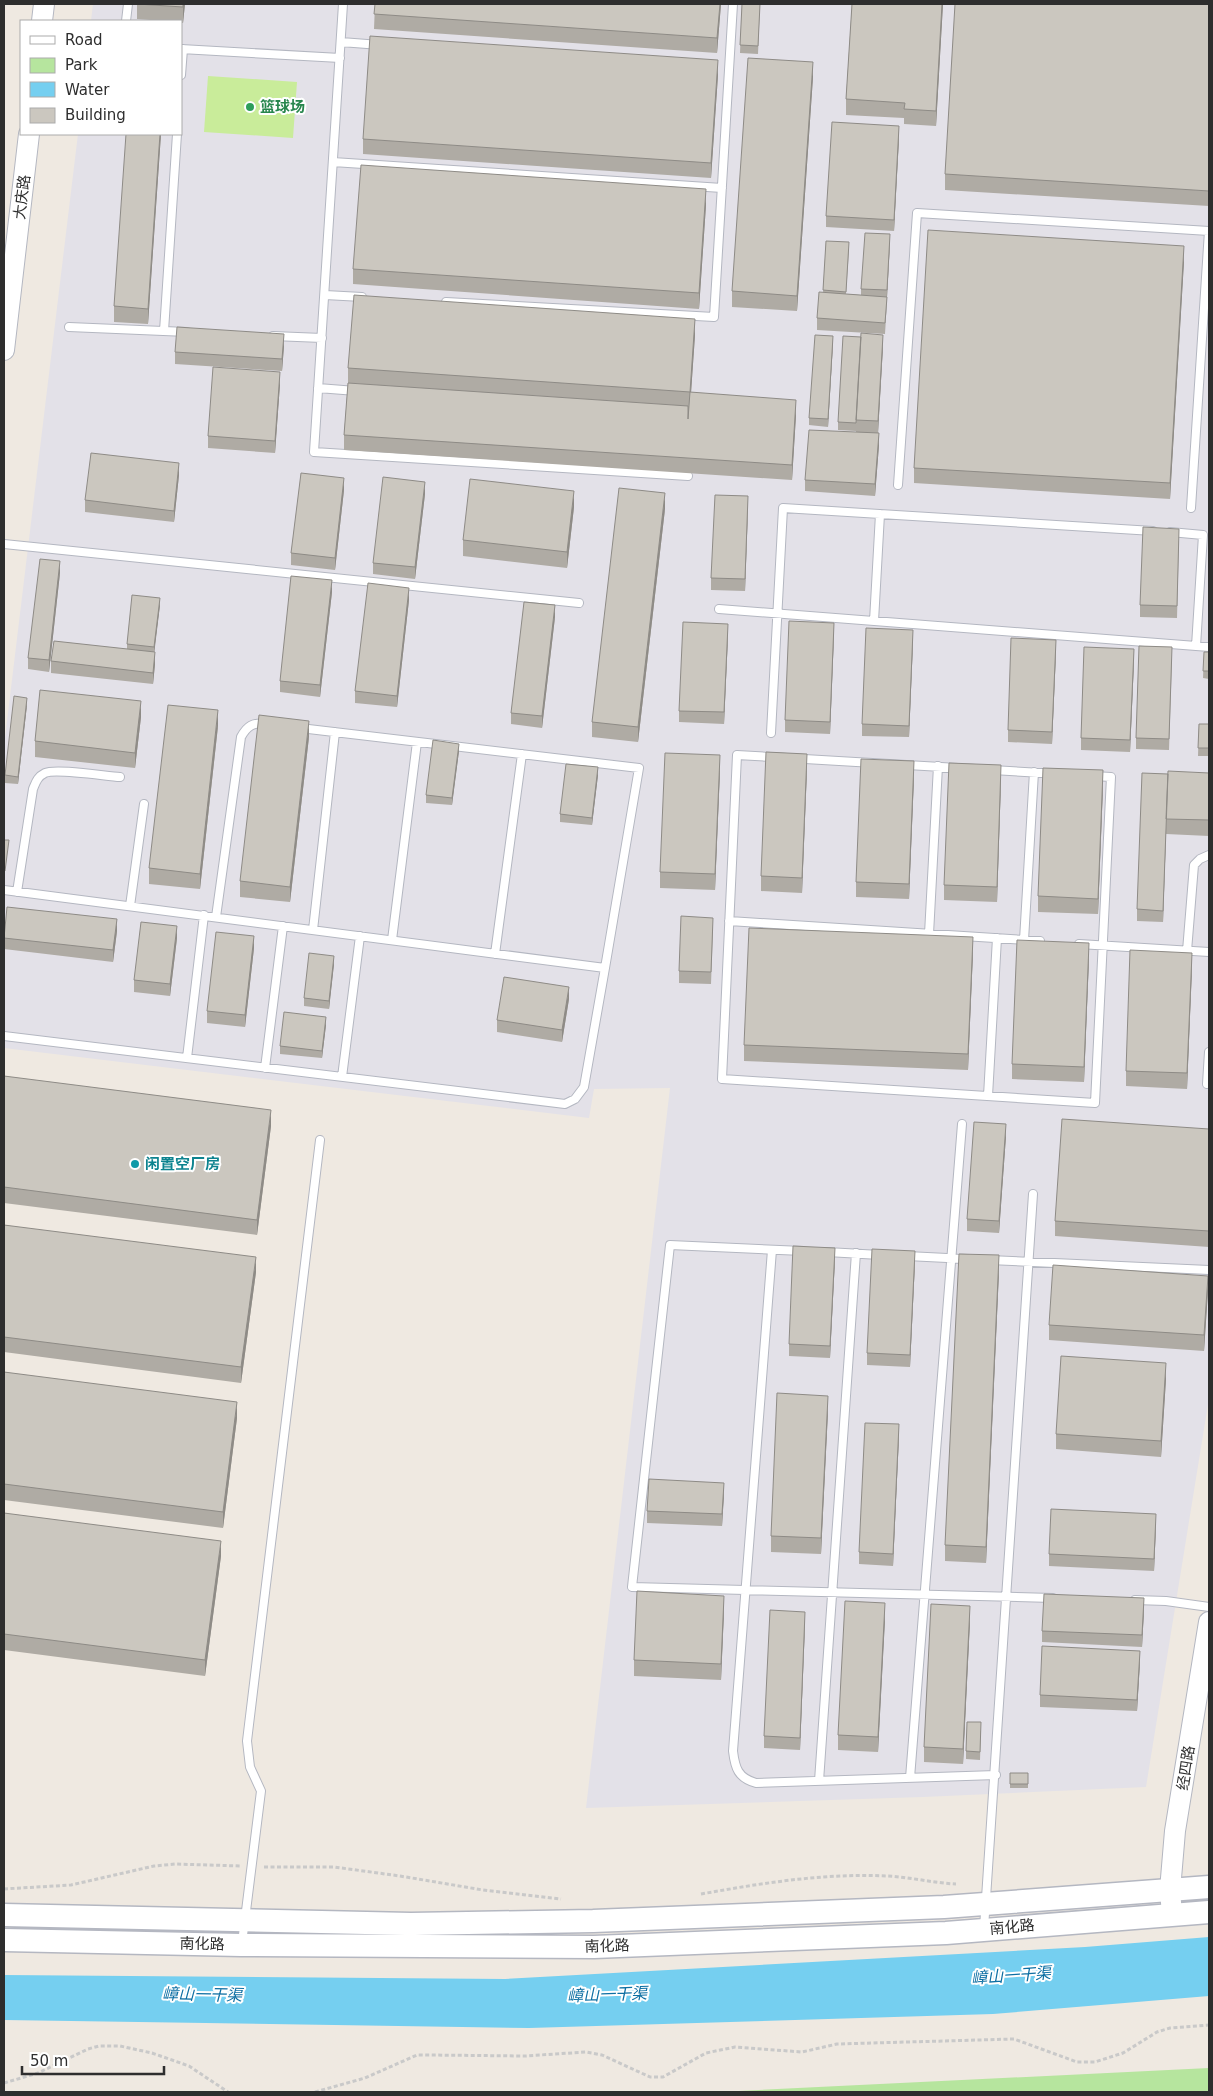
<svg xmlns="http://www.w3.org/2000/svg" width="1213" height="2096" font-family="'DejaVu Sans','Noto Sans SC',sans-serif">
	<rect width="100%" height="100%" fill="#efe9e1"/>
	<path fill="#e3e1e8" d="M93 4H1209V1398L1146 1787 923 1797 586 1808 670 1088 594 1089 589 1118 4 1048V746L78 134H181V21H91Z"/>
	<path fill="#b6e59e" d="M1209 2068V2092H718Z"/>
	<path fill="#c9ec9a" d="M208 76 297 82 293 138 204 132Z"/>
	<path fill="#75cff0" d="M1209 1937V1996L993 2014 529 2028 4 2020V1975L505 1979 1085 1947Z"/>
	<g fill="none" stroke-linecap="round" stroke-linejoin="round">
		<defs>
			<path id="service" d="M343 4 314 452 688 476
				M126 21 128 4
				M341 42 380 45
				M181 49 340 58
				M181 75 183 49
				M333 162 722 188
				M325 295 362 297
				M446 302 714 317 733 4
				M69 327 187 332
				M164 331 177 134
				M273 336 322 338
				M318 388 356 391
				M898 485 917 213 1209 231
				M1191 508 1209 231
				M1170 532 1203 535 1196 646
				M4 544 579 603
				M719 609 1209 647
				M874 621 880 514
				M771 733 783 508 1153 531
				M737 755 1111 777 1095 1103 722 1079Z
				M4 890 605 968 639 768 300 728
				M17 892 33 789C36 782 37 777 45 773 55 768 105 776 120 777
				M130 906 144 804
				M216 917 241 737C247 726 253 722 266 724
				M729 921 1040 941
				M313 930 335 732
				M929 934 938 766
				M392 940 417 742
				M1024 940 1034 772
				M1079 944 1209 952
				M1187 951 1194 865 1200 859 1209 855
				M495 954 522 754
				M4 1036 565 1104 575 1099 584 1087 605 968
				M187 1058 204 915
				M265 1068 283 926
				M342 1077 360 936
				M1207 1084 1209 1052
				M988 1096 997 938
				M772 1250 733 1751C735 1768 738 1778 756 1783L996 1775
				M803 1251 670 1245 632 1587 1053 1598
				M827 1252 880 1255
				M907 1256 967 1259
				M989 1260 1209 1270
				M1135 1600 1166 1601 1209 1607
				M910 1778 962 1124
				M819 1781 856 1253
				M984 1928 1033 1194
				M242 1943 261 1791 250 1767 247 1741 320 1140"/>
			<path id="tertiary" d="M42 21 44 4
				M4 350 29 134
				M1172 1915 1170 1890 1175 1831 1209 1622"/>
			<path id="secondary" d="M4 1915 411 1924 593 1921 944 1907 1209 1887
				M4 1940 241 1945 594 1947 946 1933 1209 1912"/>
		</defs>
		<use href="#service" stroke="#b4b7c1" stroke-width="10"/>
		<use href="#tertiary" stroke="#b4b7c1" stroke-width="22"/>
		<use href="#secondary" stroke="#b4b7c1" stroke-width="25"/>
		<path stroke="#c9c9c9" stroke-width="3" stroke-dasharray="4 2.5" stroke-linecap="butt" d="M264 1867H334L400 1876 483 1890 561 1899
			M4 1889 71 1885 154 1866 175 1864 241 1866
			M701 1894C763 1883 824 1873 887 1876 910 1877 933 1883 956 1884
			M4 2083 38 2073 88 2049 99 2046H120L152 2053 189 2066 228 2092
			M315 2092 365 2078 417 2055H430L525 2056 586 2052 602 2055 650 2077H663L706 2053 735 2047 802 2052 837 2044 1014 2039 1077 2062H1095L1123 2053 1157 2032 1170 2028 1209 2025"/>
		<use href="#service" stroke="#fff" stroke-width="8"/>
		<use href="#tertiary" stroke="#fff" stroke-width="20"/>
		<use href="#secondary" stroke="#fff" stroke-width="22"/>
	</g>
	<path fill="#afaba4" d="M137 4H185L183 23H181V21H163L137 19Z
		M375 4H721L717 53 374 29Z
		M742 4H760L758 54 740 53Z
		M852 4H943L936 126 904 124V118L846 115V99Z
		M1209 4V206L945 190V174Z
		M718 75 711 178 363 154V139Z
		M813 77 797 311 732 307V291Z
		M161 134 148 324 114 322V306Z
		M899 138 894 231 826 227V216Z
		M706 205 699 309 353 284V269Z
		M826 241 849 250 846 294 861 295V289L890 242 885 334 817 330V318L823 293Z
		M1184 261 1170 499 914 483V468Z
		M695 335 691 392 796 415 792 480 344 450V435L348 383V368Z
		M833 343 828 427 809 425V418Z
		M284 346 282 371 175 364V352Z
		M883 346 878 433 879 445 875 496 805 491V480L856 432V431L838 430V422Z
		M280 384 275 453 208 448V436Z
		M179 475 174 522 85 512V500Z
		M344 490 335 570 291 565V553Z
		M425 494 415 579 373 574V563Z
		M574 507 567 568 463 556V540Z
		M748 508 745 591 711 590V578Z
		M665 509 638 742 592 737V722Z
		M1179 540 1177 618 1140 617V605Z
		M60 573 49 672 28 669V658Z
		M332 592 320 697 280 692V681Z
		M409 600 397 707 355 703V691Z
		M160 605 154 652 155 664 153 684 51 673V661L127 649V644Z
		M555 617 542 728 511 724V713Z
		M834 634 830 734 785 732V720Z
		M728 636 724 724 679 722V711Z
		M913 642 909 737 862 736V724Z
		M1056 652 1052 744 1008 742V730Z
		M1204 652H1209V679L1203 678Z
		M1172 659 1169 750 1136 749V738Z
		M1134 661 1130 752 1081 750V738Z
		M27 705 18 784 5 783V775Z
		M141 717 135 768 35 757V741Z
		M1199 724H1209V756H1198Z
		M218 726 200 889 149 884V868Z
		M309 737 290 902 240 897V881Z
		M459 751 452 805 426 803V795Z
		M807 769 802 893 761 891V876Z
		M720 770 715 890 660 888V872Z
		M1209 773V836L1166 834 1163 922 1137 921V909L1168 774Z
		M598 775 592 825 560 822V814Z
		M914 777 909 899 856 897V882Z
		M1001 780 997 902 944 900V885Z
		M1103 786 1098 914 1038 912V896Z
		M713 929 711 984 679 983V971Z
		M117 931 113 962 4 949V934Z
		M177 938 170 996 134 992V980Z
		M254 948 245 1027 207 1023V1011Z
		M973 952 968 1070 744 1061V1045Z
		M1089 958 1084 1082 1012 1079V1064Z
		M334 964 329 1009 304 1006V998Z
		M1192 968 1187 1089 1126 1086V1071Z
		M569 999 562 1042 497 1032V1020Z
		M326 1025 322 1058 280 1054V1046Z
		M4 1076 271 1126 257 1235 4 1203Z
		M1209 1129V1247L1055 1236V1221Z
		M1006 1136 999 1233 967 1231V1219Z
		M4 1225 256 1272 241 1383 4 1352Z
		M835 1259 830 1358 789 1356V1344Z
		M915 1262 910 1367 867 1365V1353Z
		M999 1271 986 1563 945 1561V1545Z
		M1208 1291 1204 1351 1049 1340V1325Z
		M4 1372 237 1418 223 1528 4 1500Z
		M1166 1379 1161 1457 1056 1449V1434Z
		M828 1411 821 1554 771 1552V1536Z
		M899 1436 893 1566 859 1564V1552Z
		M724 1494 722 1526 647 1523V1511Z
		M4 1513 221 1556 205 1676 4 1650Z
		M1156 1526 1154 1571 1049 1566V1554Z
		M1144 1610 1142 1647 1042 1642V1631Z
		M724 1611 721 1680 634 1676V1660Z
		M885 1619 878 1752 838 1750V1735Z
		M970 1621 963 1764 924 1762V1747Z
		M805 1624 800 1750 764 1748V1736Z
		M1140 1662 1137 1711 1040 1707V1695Z
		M981 1730 980 1760 966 1759V1751Z
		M1010 1773H1028V1788H1010Z"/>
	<path fill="#8e8b86" d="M183 4H185L183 23Z
		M720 4H721L717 53V38Z
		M942 4H943L936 126V111Z
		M718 60V75L711 178V163Z
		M813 62V77L797 311V296Z
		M899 126V138L894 231V220Z
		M160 134H161L148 324V309Z
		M706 189V205L699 309V293Z
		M890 234V242L885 334 887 290Z
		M1184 246V261L1170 499V483Z
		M695 319V335L690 408V392Z
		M284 334V346L282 371V359Z
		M883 335V346L878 433V421Z
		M833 336V343L828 427V419Z
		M280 372V384L275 453V441Z
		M796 400V415L792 480V465Z
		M879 433V445L875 496V484Z
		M179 463V475L174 522V511Z
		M344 478V490L335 570V558Z
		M425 482V494L415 579V567Z
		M574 491V507L567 568V552Z
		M665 493V509L638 742V727Z
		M748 496V508L745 591V579Z
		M60 561V573L49 672V660Z
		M332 580V592L320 697V685Z
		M409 588V600L397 707V696Z
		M160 598V605L154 655V647Z
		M555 605V617L542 728V716Z
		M834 623V634L830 734V722Z
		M728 624V636L724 724V712Z
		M913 630V642L909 737V726Z
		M1056 640V652L1052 744V732Z
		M1134 649V661L1130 752V740Z
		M155 652V664L153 684V673Z
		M27 698V705L18 784V777Z
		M141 701V717L135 768V753Z
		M218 710V726L200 889V874Z
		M309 721V737L290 902V887Z
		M459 744V751L452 805V798Z
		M807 754V769L802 893V878Z
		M720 755V770L715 890V874Z
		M914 761V777L909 899V884Z
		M1001 765V780L997 902V887Z
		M598 767V775L592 825V818Z
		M1103 770V786L1098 914V899Z
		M1166 822V834L1163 922V911Z
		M117 919V931L113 962V950Z
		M177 926V938L170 996V984Z
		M254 936V948L245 1027V1015Z
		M973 937V952L968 1070V1054Z
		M1089 943V958L1084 1082V1067Z
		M1192 953V968L1187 1089V1073Z
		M334 956V964L329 1009V1001Z
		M569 987V999L562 1042V1030Z
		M326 1017V1025L322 1058V1051Z
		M271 1110V1126L257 1235V1220Z
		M1006 1124V1136L999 1233V1221Z
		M835 1248V1259L830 1358V1346Z
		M915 1251V1262L910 1367V1355Z
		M999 1255V1271L986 1563V1547Z
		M256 1257V1272L241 1383V1367Z
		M1208 1276V1291L1204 1351V1335Z
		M1166 1363V1379L1161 1457V1441Z
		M828 1396V1411L821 1554V1538Z
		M237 1402V1418L223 1528V1512Z
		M899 1424V1436L893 1566V1554Z
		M724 1483V1494L722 1526V1514Z
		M1156 1514V1526L1154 1571V1559Z
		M221 1541V1556L205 1676V1660Z
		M724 1596V1611L721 1680V1664Z
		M1144 1598V1610L1142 1647V1635Z
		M885 1603V1619L878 1752V1737Z
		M970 1606V1621L963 1764V1749Z
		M805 1612V1624L800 1750V1738Z
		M1140 1651V1662L1137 1711V1700Z"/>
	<path fill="#cbc7bf" stroke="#8e8b86" d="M137 4H183V7Z
		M375 4H720L717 38 374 14Z
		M742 4H760L758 46 740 45Z
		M852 4H942L936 111 904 109 905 103 846 99Z
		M955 4H1209V191L945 174Z
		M370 36 718 60 711 163 363 139Z
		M748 58 813 62 797 296 732 291Z
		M832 122 899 126 894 220 826 216Z
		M126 134H160L148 309 114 306Z
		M361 165 706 189 699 293 353 269Z
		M928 230 1184 246 1170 483 914 468Z
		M865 233 890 234 887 290 861 289Z
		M826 241 849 242 846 292 823 290Z
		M819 292 887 297 885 323 817 318Z
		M354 295 695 319 690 392 348 368Z
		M177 327 284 334 282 359 175 352Z
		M861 333 883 335 878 421 856 420Z
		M815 335 833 336 828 419 809 418Z
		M843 336 861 337 856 423 838 422Z
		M213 367 280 372 275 441 208 436Z
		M348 383 688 406V419L690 392 796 400 792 465 344 435Z
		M809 430 879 433 875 484 805 480Z
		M91 453 179 463 174 511 85 500Z
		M301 473 344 478 335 558 291 553Z
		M383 477 425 482 415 567 373 563Z
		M470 479 574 491 567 552 463 540Z
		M619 488 665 493 638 727 592 722Z
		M715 495 748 496 745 579 711 578Z
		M1143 527 1179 529 1177 606 1140 605Z
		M40 559 60 561 49 660 28 658Z
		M291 576 332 580 320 685 280 681Z
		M368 583 409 588 397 696 355 691Z
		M132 595 160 598 154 647 127 644Z
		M524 602 555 605 542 716 511 713Z
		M789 621 834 623 830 722 785 720Z
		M683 622 728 624 724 712 679 711Z
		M866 628 913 630 909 726 862 724Z
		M1011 638 1056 640 1052 732 1008 730Z
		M54 641 155 652 153 673 51 661Z
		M1139 646 1172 647 1169 739 1136 738Z
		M1084 647 1134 649 1130 740 1081 738Z
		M1204 652H1209V671H1203Z
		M40 690 141 701 135 753 35 741Z
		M14 696 27 698 18 777 5 775Z
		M168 705 218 710 200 874 149 868Z
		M259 715 309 721 290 887 240 881Z
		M1199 724H1209V748H1198Z
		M433 740 459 744 452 798 426 795Z
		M766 752 807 754 802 878 761 876Z
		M665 753 720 755 715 874 660 872Z
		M861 759 914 761 909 884 856 882Z
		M949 763 1001 765 997 887 944 885Z
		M566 764 598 767 592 818 560 814Z
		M1043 768 1103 770 1098 899 1038 896Z
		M1168 771 1209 773V820L1166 819Z
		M1142 773 1168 774 1163 911 1137 909Z
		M4 840H9L5 871H4Z
		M7 907 117 919 113 950 4 938Z
		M681 916 713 918 711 972 679 971Z
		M141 922 177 926 170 984 134 980Z
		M749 928 973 937 968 1054 744 1045Z
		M216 932 254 936 245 1015 207 1011Z
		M1017 940 1089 943 1084 1067 1012 1064Z
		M1130 950 1192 953 1187 1073 1126 1071Z
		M309 953 334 956 329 1001 304 998Z
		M504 977 569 987 562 1030 497 1020Z
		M284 1012 326 1017 322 1051 280 1046Z
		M4 1076 271 1110 257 1220 4 1187Z
		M1062 1119 1209 1129V1231L1055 1221Z
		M974 1122 1006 1124 999 1221 967 1219Z
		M4 1225 256 1257 241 1367 4 1337Z
		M793 1246 835 1248 830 1346 789 1344Z
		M872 1249 915 1251 910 1355 867 1353Z
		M959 1254 999 1255 986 1547 945 1545Z
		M1053 1265 1208 1276 1204 1335 1049 1325Z
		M1061 1356 1166 1363 1161 1441 1056 1434Z
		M4 1372 237 1402 223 1512 4 1484Z
		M777 1393 828 1396 821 1538 771 1536Z
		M865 1423 899 1424 893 1554 859 1552Z
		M649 1479 724 1483 722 1514 647 1511Z
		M1051 1509 1156 1514 1154 1559 1049 1554Z
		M4 1513 221 1541 205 1660 4 1634Z
		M637 1591 724 1596 721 1664 634 1660Z
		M1044 1594 1144 1598 1142 1635 1042 1631Z
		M845 1601 885 1603 878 1737 838 1735Z
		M931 1604 970 1606 963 1749 924 1747Z
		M770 1610 805 1612 800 1738 764 1736Z
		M1042 1646 1140 1651 1137 1700 1040 1695Z
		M967 1722H981L980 1752 966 1751Z
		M1010 1773H1028V1784H1010Z"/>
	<circle fill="#2e9e5b" stroke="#fff" stroke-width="2" cx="250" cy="107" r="5"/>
	<circle fill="#0f9aa8" stroke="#fff" stroke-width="2" cx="135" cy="1164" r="5"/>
	<g text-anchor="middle" stroke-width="4" stroke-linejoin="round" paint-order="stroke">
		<g font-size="15" font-weight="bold" fill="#27864d" stroke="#fff" text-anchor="start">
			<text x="260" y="112">篮球场</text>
		</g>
		<g font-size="15" fill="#2e2e2e" stroke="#fff">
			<text transform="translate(22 197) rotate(-83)" y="5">大庆路</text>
			<text transform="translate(1186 1768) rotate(-81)" y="5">经四路</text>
			<text transform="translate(1012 1927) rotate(-5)" y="5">南化路</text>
			<text transform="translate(202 1944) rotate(1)" y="5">南化路</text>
			<text transform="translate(607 1946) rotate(-2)" y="5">南化路</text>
		</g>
		<g font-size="15" font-weight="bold" fill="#0d838f" stroke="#fff" text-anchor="start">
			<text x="145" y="1169">闲置空厂房</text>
		</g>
		<g font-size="16" font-style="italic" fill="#0d6fa3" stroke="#fff">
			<text transform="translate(1011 1975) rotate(-4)" y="6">嶂山一干渠</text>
			<text transform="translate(202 1994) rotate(1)" y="6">嶂山一干渠</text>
			<text transform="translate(607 1994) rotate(-2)" y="6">嶂山一干渠</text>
		</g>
	</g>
	<rect width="1213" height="2096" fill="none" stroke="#2e2e2e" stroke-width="10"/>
	<rect x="20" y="20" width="162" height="115" fill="#ffffff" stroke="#ababab"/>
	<rect x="30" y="36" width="25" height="8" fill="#ffffff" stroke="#ababab"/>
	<text x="65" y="45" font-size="15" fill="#2e2e2e">Road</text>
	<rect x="30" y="58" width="25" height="15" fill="#b6e59e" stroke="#ababab"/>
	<text x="65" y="70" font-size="15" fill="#2e2e2e">Park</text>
	<rect x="30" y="82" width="25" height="15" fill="#75cff0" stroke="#ababab"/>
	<text x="65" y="95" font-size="15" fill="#2e2e2e">Water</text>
	<rect x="30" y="108" width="25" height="15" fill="#cbc7bf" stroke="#ababab"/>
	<text x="65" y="120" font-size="15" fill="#2e2e2e">Building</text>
	<path d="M22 2066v8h142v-8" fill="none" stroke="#2e2e2e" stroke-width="2.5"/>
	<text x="30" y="2066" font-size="15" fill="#2e2e2e" stroke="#ffffff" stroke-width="4" paint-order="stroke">50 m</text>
</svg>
